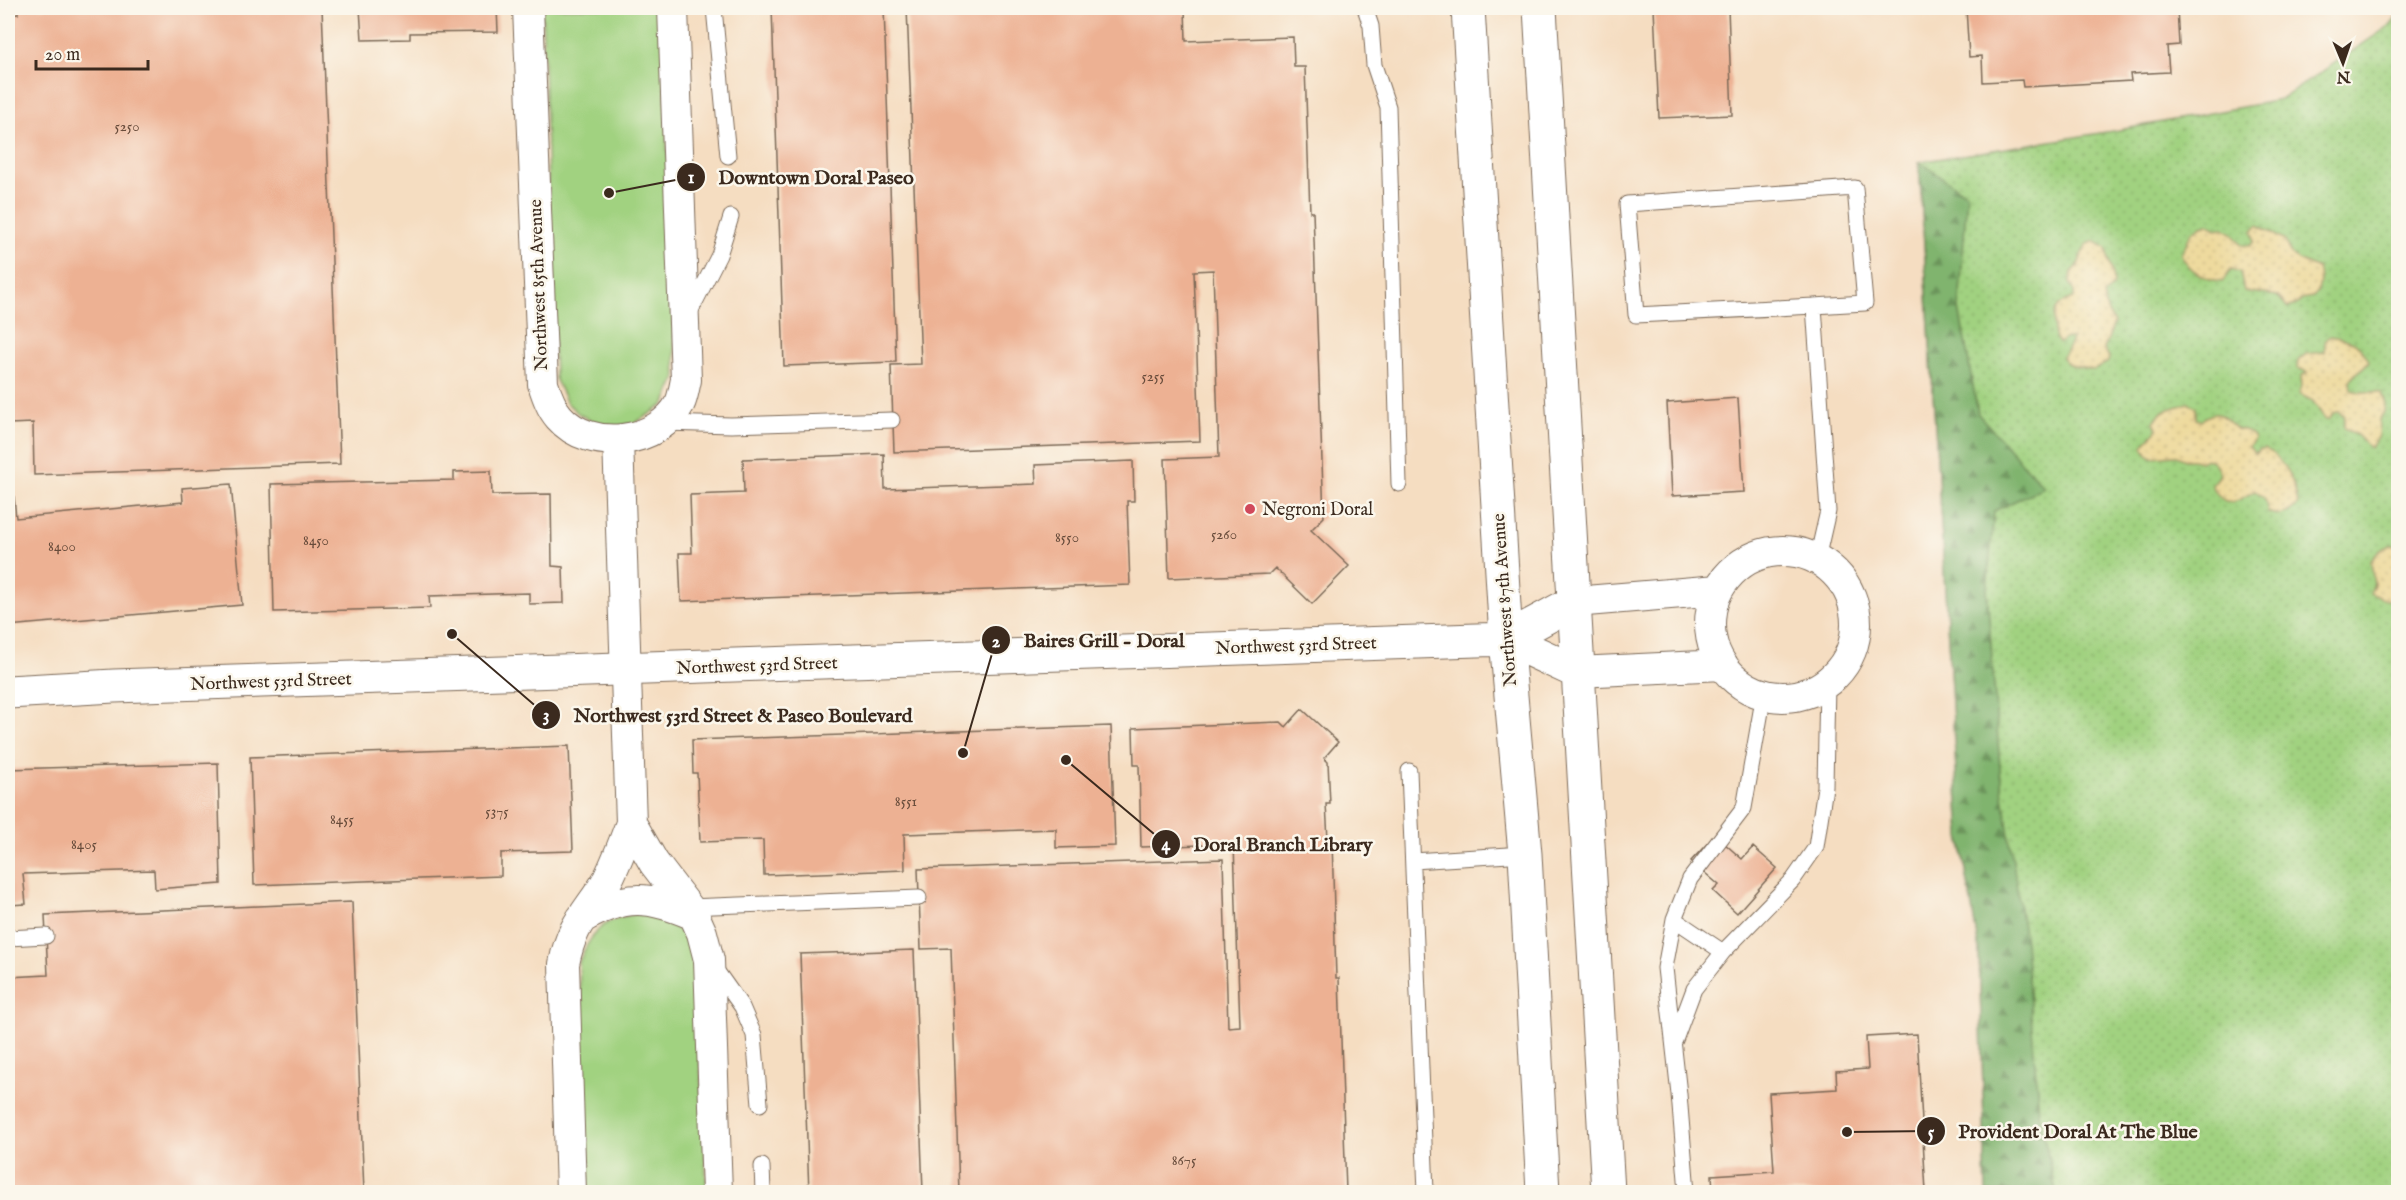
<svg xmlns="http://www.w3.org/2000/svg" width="2406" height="1200" font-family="'IM FELL English',serif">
	<defs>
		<pattern id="grass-dots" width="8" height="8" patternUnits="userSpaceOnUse" patternTransform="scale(1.5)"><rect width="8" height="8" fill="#a1d280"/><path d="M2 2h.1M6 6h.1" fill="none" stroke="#8cb46e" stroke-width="1.8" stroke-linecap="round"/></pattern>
		<pattern id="forest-firs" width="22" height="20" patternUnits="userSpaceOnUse" patternTransform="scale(1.5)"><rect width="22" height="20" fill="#80b46e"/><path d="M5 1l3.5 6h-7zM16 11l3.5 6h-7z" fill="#6a935a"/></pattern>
		<pattern id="sand-dots" width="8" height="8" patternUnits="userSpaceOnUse" patternTransform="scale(1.5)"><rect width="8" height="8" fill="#eeda9e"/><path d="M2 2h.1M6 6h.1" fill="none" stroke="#cdbb88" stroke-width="1.8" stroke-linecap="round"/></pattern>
	</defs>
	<rect width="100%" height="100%" fill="#fbf7ec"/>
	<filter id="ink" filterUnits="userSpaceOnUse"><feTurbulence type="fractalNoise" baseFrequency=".0167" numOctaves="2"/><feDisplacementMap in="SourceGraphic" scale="12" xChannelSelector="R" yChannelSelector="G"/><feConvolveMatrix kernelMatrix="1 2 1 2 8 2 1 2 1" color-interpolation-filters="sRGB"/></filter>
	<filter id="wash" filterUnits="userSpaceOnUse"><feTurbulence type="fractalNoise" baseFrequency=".008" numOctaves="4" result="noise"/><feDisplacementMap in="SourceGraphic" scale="24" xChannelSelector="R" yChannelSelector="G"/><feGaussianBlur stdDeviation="1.35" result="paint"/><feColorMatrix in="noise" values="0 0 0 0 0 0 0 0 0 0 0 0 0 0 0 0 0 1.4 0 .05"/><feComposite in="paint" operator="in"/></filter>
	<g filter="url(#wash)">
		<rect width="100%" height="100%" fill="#f5ddc1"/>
		<path fill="url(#grass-dots)" stroke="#6e7e4f" stroke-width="1.5" d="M2398 14V1192H1986L1979 950 1960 835 1919 162 2119 130 2280 100 2392 24Z"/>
		<path fill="url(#forest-firs)" stroke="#5e6f46" stroke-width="1.5" d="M1919 162 1967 194 1959 308 1978 414 2044 487 1994 511 1987 590 2001 782 2025 942 2039 1114 2056 1192H1986L1979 950 1960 835Z"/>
		<path fill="url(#sand-dots)" stroke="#94825e" stroke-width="1.5" d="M2208 224 2216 229 2223 228 2232 233 2241 245 2250 246 2254 241 2252 231 2258 225 2285 241 2290 253 2298 260 2318 269C2321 277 2321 293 2312 297 2309 298 2305 298 2302 299L2297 304 2287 308 2278 296 2244 291 2240 272 2231 269 2223 281C2205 280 2189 271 2181 254 2192 237 2185 231 2208 224Z
			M2094 241 2106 248 2114 285 2104 295 2107 311 2114 323 2104 349 2109 357 2108 362 2094 370C2081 366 2069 369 2062 357L2070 345 2072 338H2066L2059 343C2055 338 2055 336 2054 330 2052 311 2056 305 2074 297V290L2070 283 2071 273 2077 267 2086 245Z
			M2330 336C2353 341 2357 339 2369 361 2363 369 2355 372 2350 381L2351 390C2362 394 2372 390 2382 393L2385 402 2384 412 2379 419 2378 438 2370 448 2357 435 2344 428V417L2339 412 2333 413 2330 419H2325L2313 401 2299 394 2302 386 2301 376 2308 372 2297 368 2298 361 2306 354 2325 352V340Z
			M2188 403 2196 407V419L2201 421C2219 405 2226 420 2238 430 2246 429 2250 431 2254 439L2249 447 2255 454 2259 450 2265 448C2284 461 2295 481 2298 504 2289 513 2281 518 2268 512L2265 499 2255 491C2235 502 2225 511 2212 485L2220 475 2218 468 2213 461 2206 459 2200 462 2193 460H2186L2174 455 2152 457 2147 454 2143 446 2157 429 2154 422 2161 412Z
			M2390 545 2398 546V596C2390 605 2379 597 2370 593L2374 584 2371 561 2378 551Z"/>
		<path fill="#a1d280" stroke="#6e7e4f" stroke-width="1.5" d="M542 8H662L676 378 664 405 635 423 617 426 595 423 579 414 567 403 555 378Z
			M646 913C667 920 680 928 694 945L707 1192H587L579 962C593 927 608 916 646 913Z"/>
		<g id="blocks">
			<path fill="#edb193" d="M18 8H322L340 464 34 475 33 423 8 424V15L18 14Z
				M360 8H497L498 32 410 33V39L362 40Z
				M772 8H884L896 362 784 366Z
				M907 8H1185L1186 41 1293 37 1294 67H1305L1310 212H1313L1324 517 1311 530 1349 566 1312 604 1275 568 1269 574 1169 578 1165 459 1219 457 1213 270 1194 271 1200 441 894 452 891 365 921 364Z
				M1654 8H1728L1732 115 1659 118Z
				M1966 8H2177L2179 45 2167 46 2169 72 2130 74 2131 81 2023 87 2022 80 1983 82 1982 56 1969 57Z
				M1738 398 1744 492 1672 496 1667 403Z
				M884 454 885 489 1036 484 1035 465 1133 461 1134 501H1127L1130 585 681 601 679 553H692L690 495 744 493 743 459Z
				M491 471 492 495 551 494 552 566 563 567 564 603 529 604V593L429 596 430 608 274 612 271 484 454 480V472Z
				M12 474 16 518 183 502 182 488 231 484 242 605 8 626V475Z
				M1302 709 1338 742 1324 758 1328 762 1330 804H1326L1328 840H1332L1336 978H1339L1346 1192H959L951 948 921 949 918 869 1223 859 1228 1027 1240 1026 1234 844 1141 847 1139 765H1134L1133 728 1281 722 1286 727Z
				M1111 726 1115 846 1056 848V829L904 834 905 870 764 875 763 840 700 842 697 773H693L692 740Z
				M569 746 573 851 501 853V876L254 885 250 757Z
				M218 763 221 884 155 889 154 870 23 874 26 904 8 905V769Z
				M1715 835 1742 859 1753 847 1777 868 1737 913 1713 891 1719 885 1691 861Z
				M352 902 364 1192H8V977L48 975 45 915Z
				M914 950 923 1192H809L800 954Z
				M1917 1034 1926 1192H1713L1712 1175 1774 1171 1769 1093 1837 1089 1836 1071 1868 1069 1866 1037Z"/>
		</g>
	</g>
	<g filter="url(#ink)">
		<use href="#blocks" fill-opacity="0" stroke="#7c6957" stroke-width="1.5"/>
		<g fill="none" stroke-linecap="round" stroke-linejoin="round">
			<defs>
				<path id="lane" d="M714 8 728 156
					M1365 8 1371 26 1374 65 1388 107 1399 484
					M1814 306 1865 303 1855 188 1627 204 1636 315 1814 306 1828 511 1817 559
					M689 314 719 255 731 217
					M665 423 731 425 892 420
					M1409 771 1426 1192
					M1413 861 1525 854
					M688 907 919 898
					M1674 919 1723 952
					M8 938 46 936
					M713 966 742 1007 754 1035 760 1104
					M1675 1040 1694 989 1723 952 1793 880 1816 847 1825 787 1827 683
					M762 1166 763 1192
					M1687 1192 1679 1094 1665 968 1674 919 1690 879 1744 808 1764 694"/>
				<path id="street" d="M528 8 543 384C547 396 551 408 559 417 590 453 659 444 680 403 683 397 684 388 686 380L673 8
					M1710 624a73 73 0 1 1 146 0a73 73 0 1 1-146 0Z
					M1574 602 1718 590
					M1577 672 1723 665
					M631 823 654 863 694 915 702 933 709 960 717 1192
					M581 919C625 893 649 896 694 915
					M571 1192 564 964C572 922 588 913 608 879 617 861 624 842 631 823L618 440"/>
				<path id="secondary" d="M1468 8 1506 639 1525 854 1543 1192
					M1540 8 1608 1192
					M1506 639 1574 602
					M8 692 114 686 1506 639 1577 672"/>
			</defs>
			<use href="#lane" stroke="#7c6957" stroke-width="17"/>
			<use href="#street" stroke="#7c6957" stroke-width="32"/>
			<use href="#secondary" stroke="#7c6957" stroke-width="35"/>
			<use href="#lane" stroke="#fff" stroke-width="15"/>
			<use href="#street" stroke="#fff" stroke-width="30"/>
			<use href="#secondary" stroke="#fff" stroke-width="33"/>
		</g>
	</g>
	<circle fill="#d1495b" stroke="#fbf7ec" stroke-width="2" cx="1250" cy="509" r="6"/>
	<g text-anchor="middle" stroke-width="5" stroke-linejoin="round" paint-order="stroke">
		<g font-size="15" fill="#684c3b">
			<text x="127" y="131">5250</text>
			<text x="1153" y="381">5255</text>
			<text x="1224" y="539">5260</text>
			<text x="1067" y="542">8550</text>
			<text x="316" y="545">8450</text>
			<text x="62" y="551">8400</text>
			<text x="906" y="806">8551</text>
			<text x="497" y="816">5375</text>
			<text x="342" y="824">8455</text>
			<text x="84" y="849">8405</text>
			<text x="1184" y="1165">8675</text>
		</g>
		<g font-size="18" fill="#3b2a1e" stroke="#fbf7ec">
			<text transform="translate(538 285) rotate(-92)" y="6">Northwest 85th Avenue</text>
			<text transform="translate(1504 600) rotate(-94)" y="6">Northwest 87th Avenue</text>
			<text transform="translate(1296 645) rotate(-2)" y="6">Northwest 53rd Street</text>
			<text transform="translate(757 665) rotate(-2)" y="6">Northwest 53rd Street</text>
			<text transform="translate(271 681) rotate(-2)" y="6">Northwest 53rd Street</text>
		</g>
		<g font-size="18" fill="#3b2a1e" stroke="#fbf7ec" text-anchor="start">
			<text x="1262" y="515">Negroni Doral</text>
		</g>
	</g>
	<path fill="none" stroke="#3b2a1e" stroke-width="2" d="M609 193L691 177M963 753L996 640M452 634L546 715M1066 760L1166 844M1847 1132L1931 1131"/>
	<g fill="#3b2a1e" stroke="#fbf7ec" stroke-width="2">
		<circle cx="609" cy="193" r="6"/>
		<circle cx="963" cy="753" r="6"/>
		<circle cx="452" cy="634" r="6"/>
		<circle cx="1066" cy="760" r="6"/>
		<circle cx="1847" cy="1132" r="6"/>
		<circle cx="691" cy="177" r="15"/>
		<circle cx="996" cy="640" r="15"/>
		<circle cx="546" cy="715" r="15"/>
		<circle cx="1166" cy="844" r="15"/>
		<circle cx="1931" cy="1131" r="15"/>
	</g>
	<g font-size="18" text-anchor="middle" font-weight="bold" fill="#fff">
		<text x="691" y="183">1</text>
		<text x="996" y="647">2</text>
		<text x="546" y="721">3</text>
		<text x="1166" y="850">4</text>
		<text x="1931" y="1138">5</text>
	</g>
	<g font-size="20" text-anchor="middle" font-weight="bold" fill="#3b2a1e" stroke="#fbf7ec" stroke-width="5" stroke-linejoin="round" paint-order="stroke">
		<text x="816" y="184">Downtown Doral Paseo</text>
		<text x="1104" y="647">Baires Grill - Doral</text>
		<text x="743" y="722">Northwest 53rd Street &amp; Paseo Boulevard</text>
		<text x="1283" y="851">Doral Branch Library</text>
		<text x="2078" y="1138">Provident Doral At The Blue</text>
	</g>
	<rect width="2406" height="1200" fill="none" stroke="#fbf7ec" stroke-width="30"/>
	<g transform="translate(2343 63) rotate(178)" stroke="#fbf7ec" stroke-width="4.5" paint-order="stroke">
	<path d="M0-4.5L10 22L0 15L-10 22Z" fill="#3b2a1e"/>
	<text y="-9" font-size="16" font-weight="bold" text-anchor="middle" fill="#3b2a1e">N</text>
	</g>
	<path d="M36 60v9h112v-9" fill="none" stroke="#3b2a1e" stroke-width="3"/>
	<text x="45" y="60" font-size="18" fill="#3b2a1e" stroke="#fbf7ec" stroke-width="4.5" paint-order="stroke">20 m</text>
</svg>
